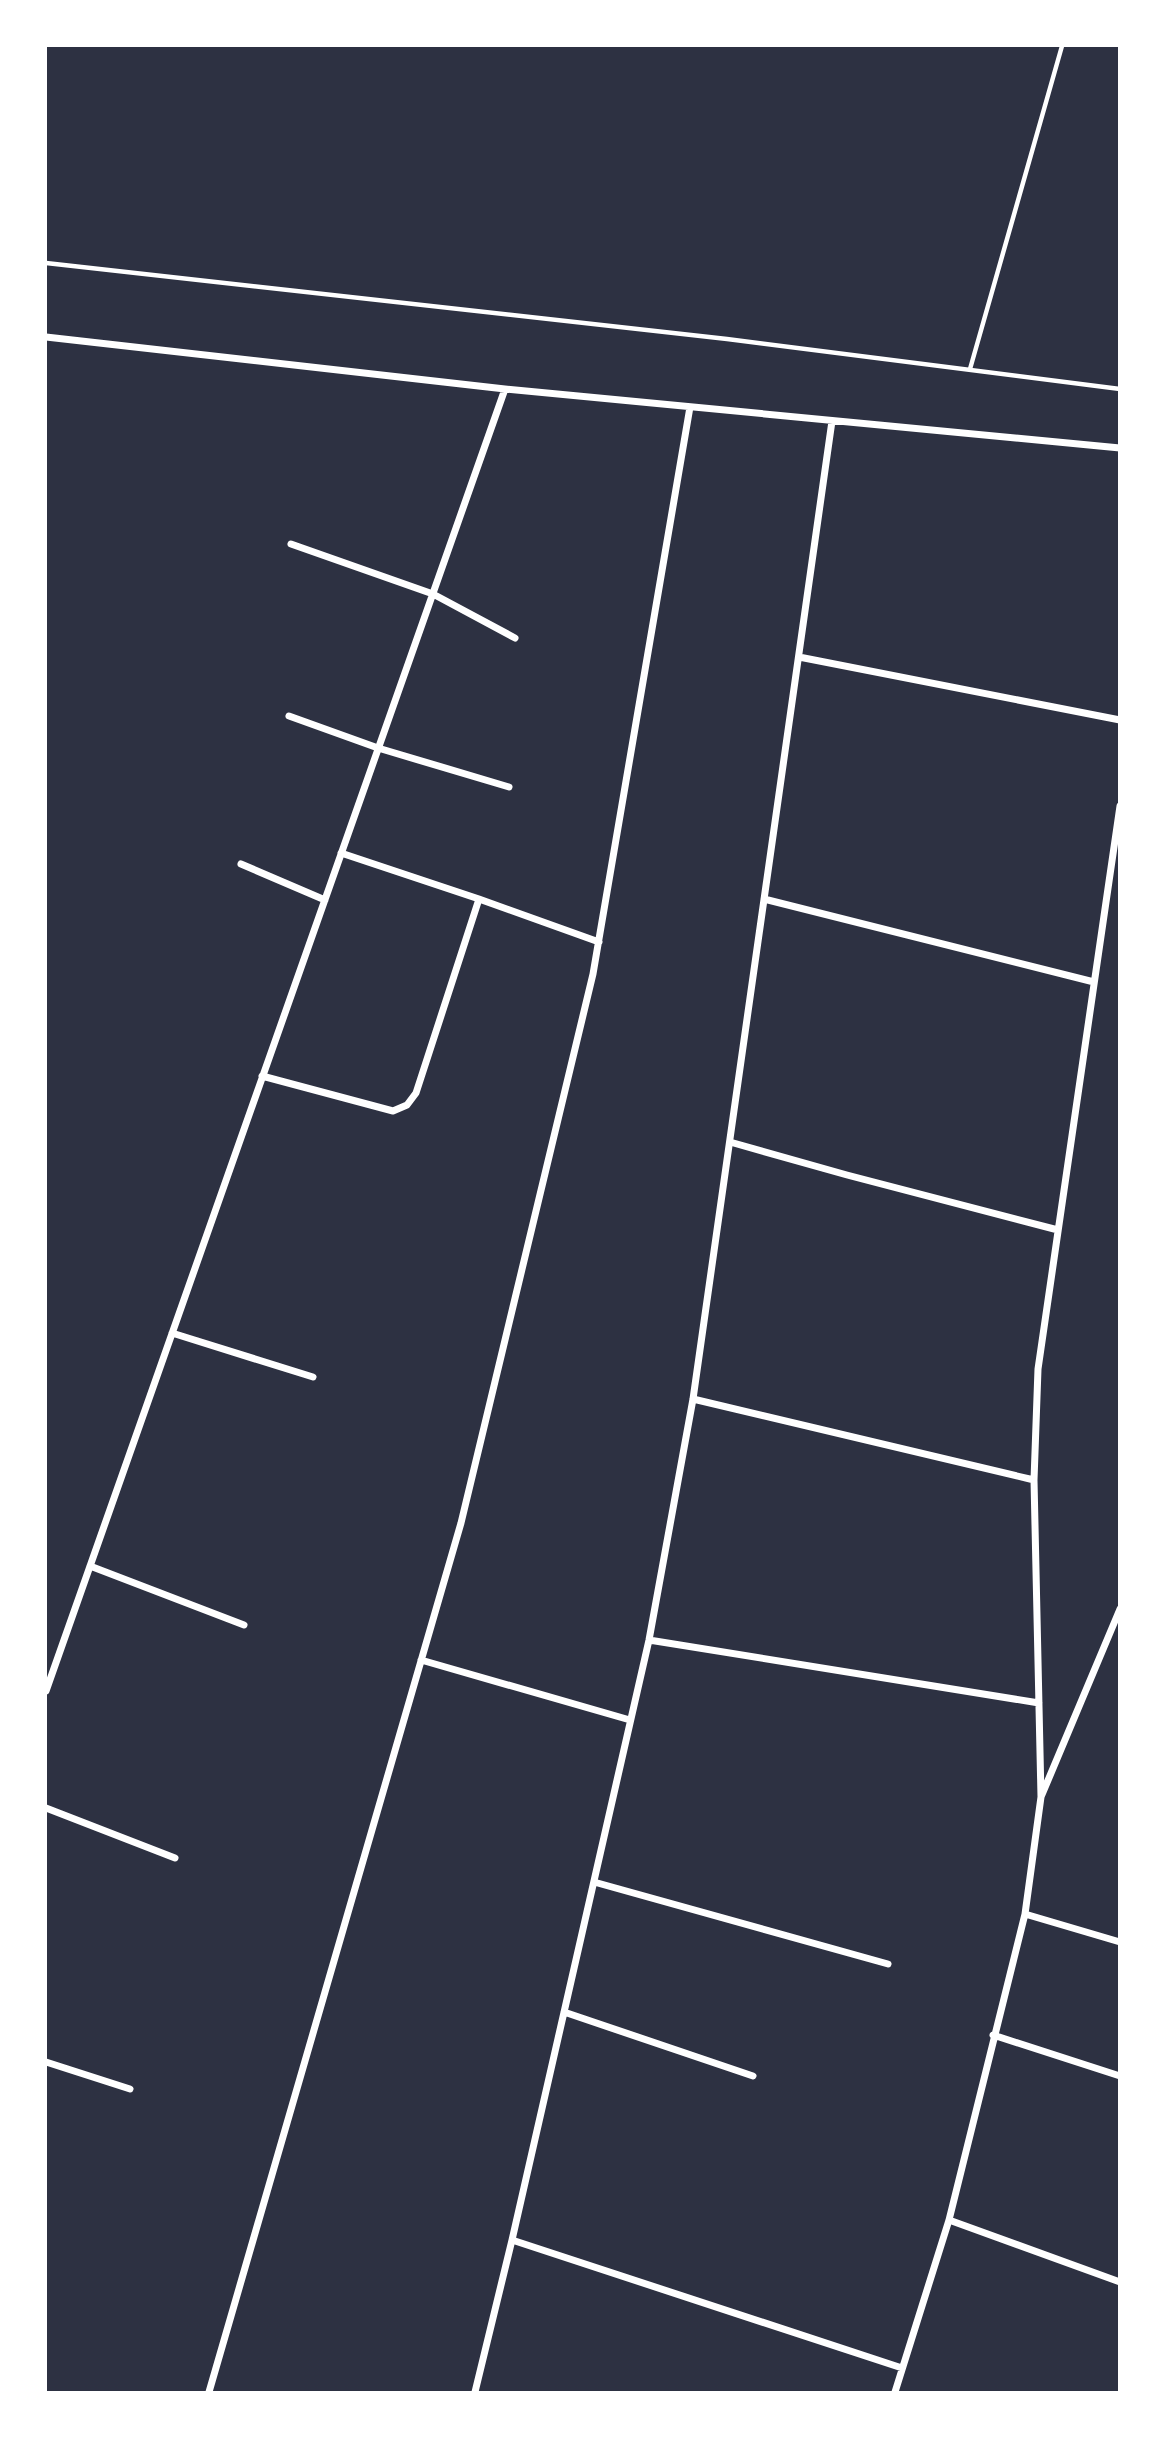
<svg xmlns="http://www.w3.org/2000/svg" width="1165" height="2438" font-family="Merriweather,serif">
	<rect width="100%" height="100%" fill="#2d3142"/>
	<g fill="none" stroke-linecap="round" stroke-linejoin="round">
		<path stroke="#fff" stroke-width="4.5" d="M46 263 727 339 1120 389
			M970 369 1062 46"/>
		<path stroke="#fff" stroke-width="7" d="M46 337 505 389 1120 448
			M291 544 433 594 515 638
			M799 657 1120 720
			M289 716 378 748 509 787
			M341 853 479 899 599 942
			M241 864 325 900
			M764 899 1094 982
			M262 1076 393 1111 407 1105 416 1093 479 899
			M730 1142 847 1175 1058 1230
			M172 1333 313 1377
			M693 1399 1034 1480
			M90 1566 244 1625
			M649 1640 1039 1703
			M421 1660 630 1720
			M46 1691 505 389
			M1041 1797 1034 1480 1038 1369 1120 806
			M46 1808 175 1858
			M594 1882 888 1964
			M1025 1914 1120 1942
			M564 2012 753 2076
			M993 2035 1120 2076
			M46 2062 130 2089
			M949 2220 1120 2282
			M512 2240 902 2368
			M209 2392 461 1523 593 974 690 407
			M475 2392 512 2240 649 1640 693 1399 832 421
			M895 2392 949 2220 1025 1914 1041 1797 1120 1609"/>
	</g>
	<rect width="1165" height="2438" fill="none" stroke="#ffffff" stroke-width="94"/>
</svg>
